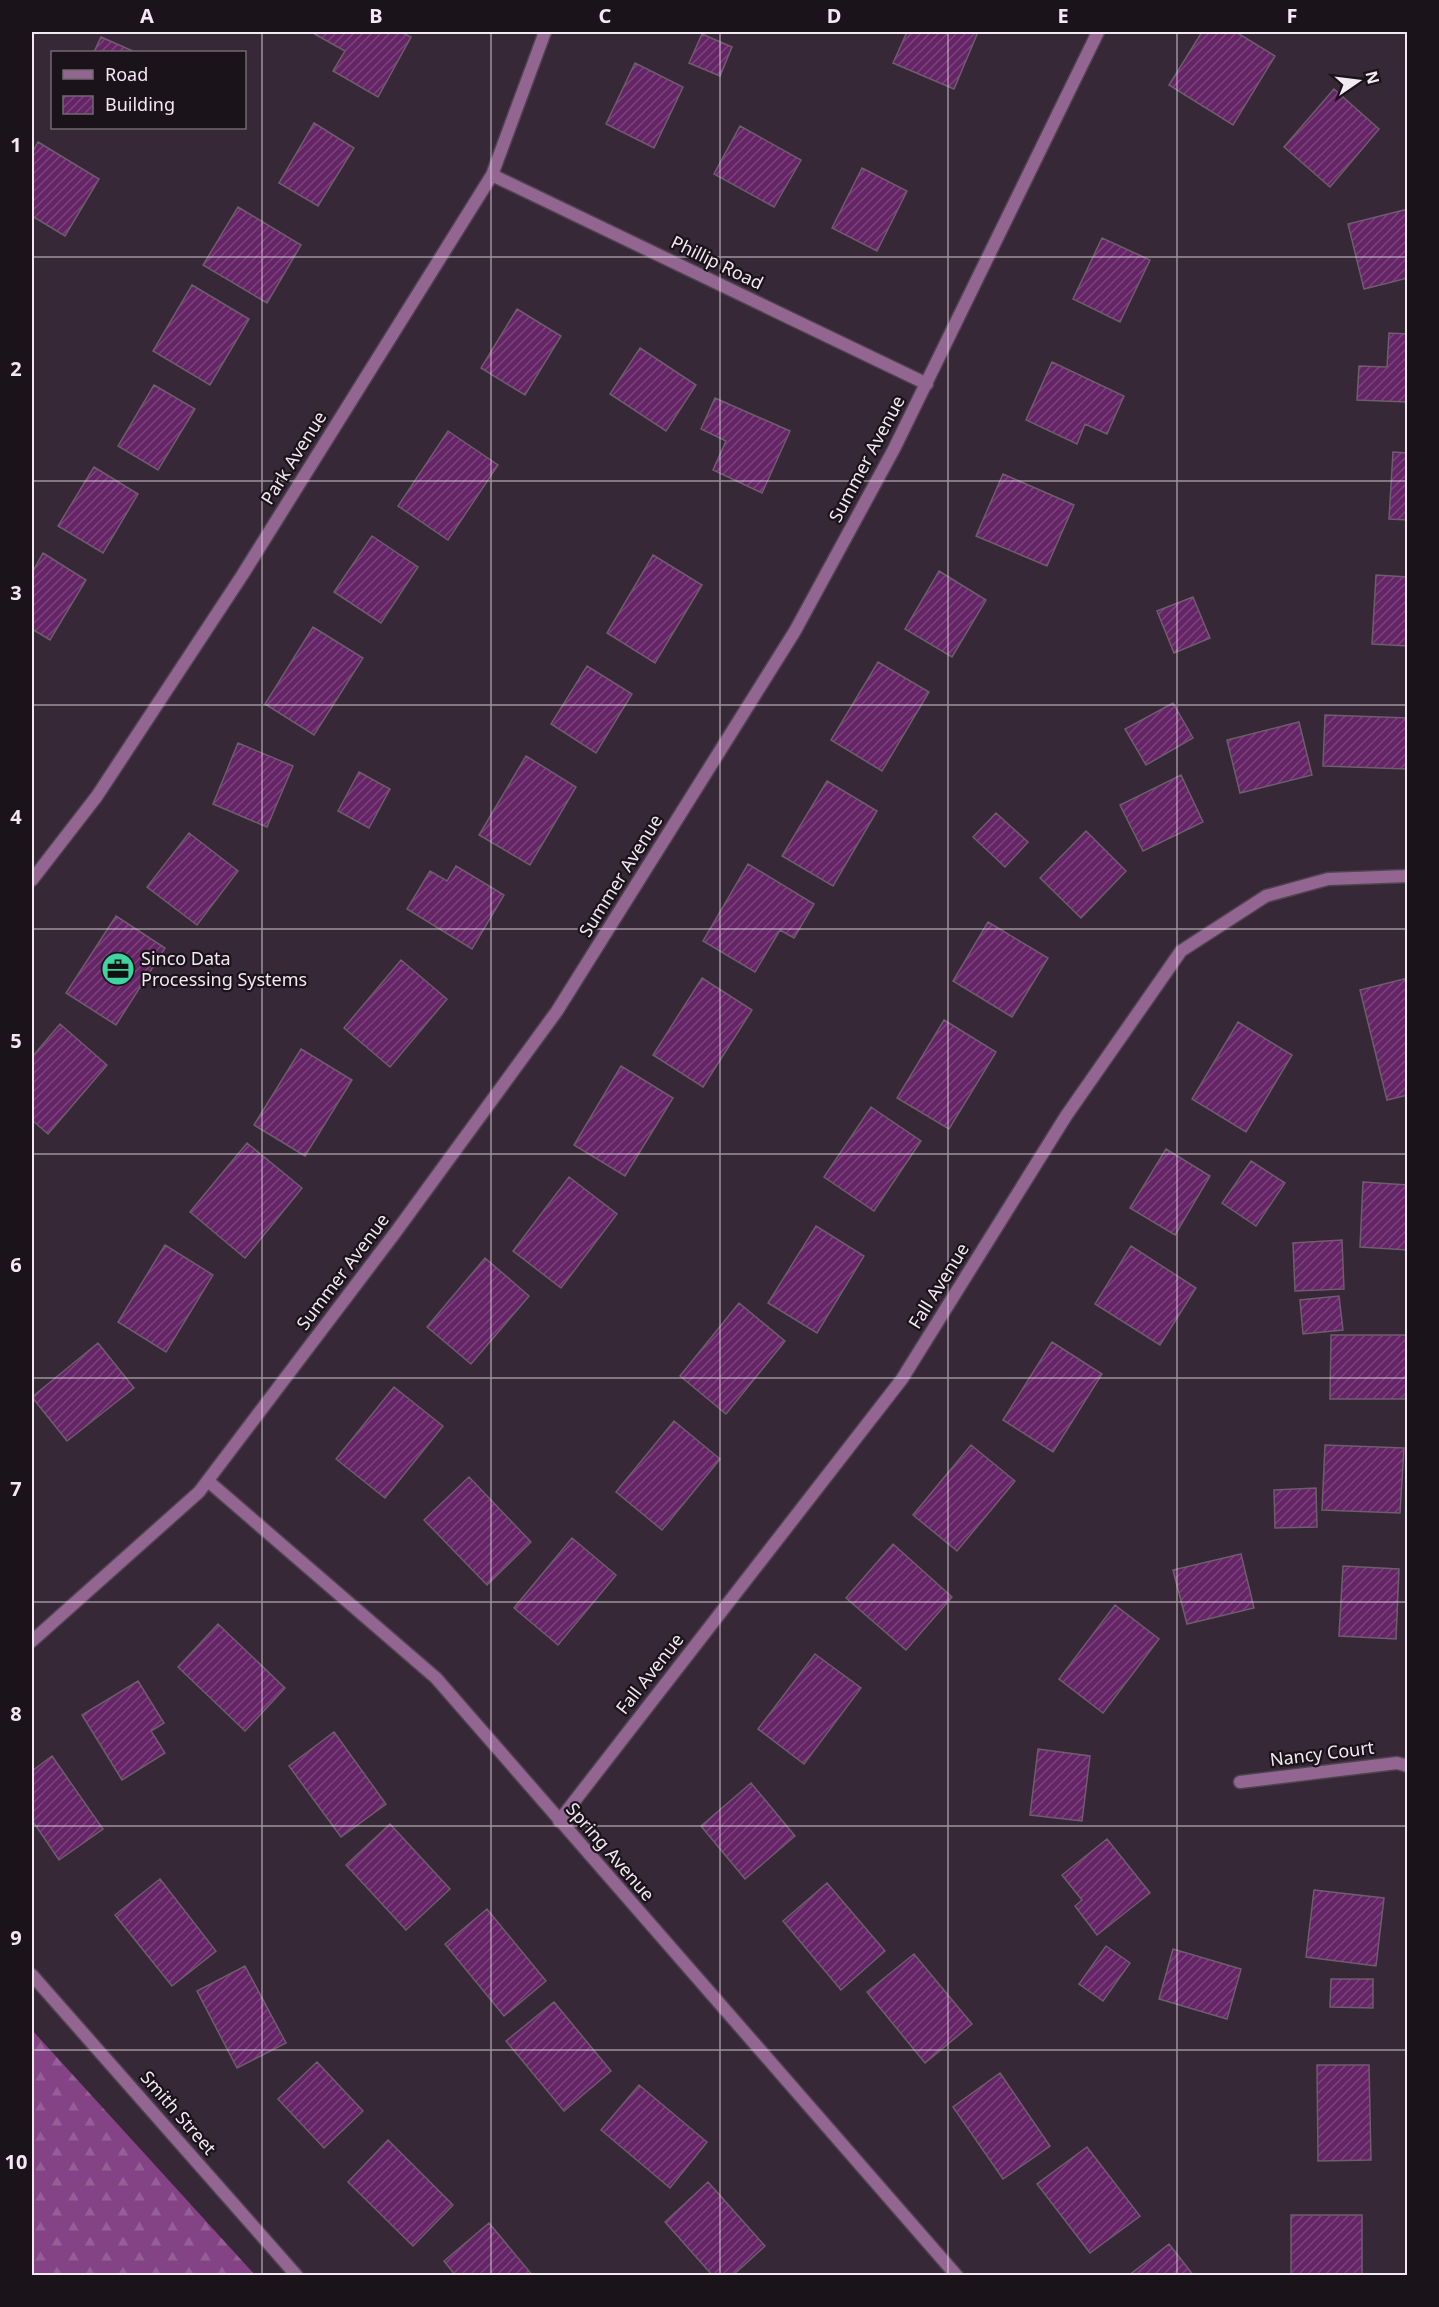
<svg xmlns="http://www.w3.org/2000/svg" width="1439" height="2307" font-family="'Noto Sans',sans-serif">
	<defs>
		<pattern id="forest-firs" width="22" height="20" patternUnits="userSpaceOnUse" patternTransform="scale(1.5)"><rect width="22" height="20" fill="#844384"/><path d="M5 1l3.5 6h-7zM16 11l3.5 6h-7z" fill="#965e96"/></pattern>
		<pattern id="building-hatch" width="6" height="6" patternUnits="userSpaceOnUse" patternTransform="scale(1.5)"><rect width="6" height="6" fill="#642465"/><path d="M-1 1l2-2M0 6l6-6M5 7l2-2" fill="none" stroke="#7b447c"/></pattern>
	</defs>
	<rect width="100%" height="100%" fill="#362836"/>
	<path fill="url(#forest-firs)" d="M32 2030 255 2275H32Z"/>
	<path fill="url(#building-hatch)" stroke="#6e5d6d" stroke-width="1.5" d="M311 32H401L411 37 378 97 333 71 345 51Z
		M907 32H978L954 89 893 63Z
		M1202 32H1236L1275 56 1233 125 1169 85Z
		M702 34 732 47 720 76 689 63Z
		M101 37 135 52H94Z
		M635 63 683 87 654 148 606 124Z
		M1334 89 1379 129 1330 187 1284 147Z
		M314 123 354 148 318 206 279 183Z
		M740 126 801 160 774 207 714 174Z
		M38 142 99 179 65 236 32 216V153Z
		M862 168 907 191 877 251 832 228Z
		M238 207 301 245 267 303 203 265Z
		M1408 209V278L1364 289 1348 224Z
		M1102 238 1150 260 1120 322 1073 299Z
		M192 285 249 319 210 385 153 351Z
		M517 309 561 336 525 395 481 368Z
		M1389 333 1408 334V402L1357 400 1359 366 1387 367Z
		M640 348 696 385 666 431 610 394Z
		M1052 362 1124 396 1107 434 1085 424 1077 444 1026 420Z
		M154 385 195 409 158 470 118 446Z
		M715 398 790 431 762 493 713 470 726 441 701 429Z
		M448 431 498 465 448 540 398 506Z
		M1393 452 1408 453V520L1389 519Z
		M94 467 138 494 103 553 58 526Z
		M1003 474 1074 505 1047 566 976 536Z
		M372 536 418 567 381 623 334 592Z
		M43 553 86 580 50 640 32 629V573Z
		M653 555 702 585 655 663 607 633Z
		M939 571 986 600 952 657 905 629Z
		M1376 575 1408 577V646L1372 644Z
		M1193 597 1210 638 1174 653 1157 611Z
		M313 627 363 658 314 735 265 704Z
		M878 662 929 692 882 771 831 740Z
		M587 666 632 694 596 753 551 724Z
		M1173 703 1193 738 1146 765 1125 729Z
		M1325 715 1408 718V769L1323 766Z
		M1299 722 1312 775 1240 793 1227 740Z
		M238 743 293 766 267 827 213 804Z
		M526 756 576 787 530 865 479 835Z
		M359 772 390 789 369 828 338 811Z
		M1181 775 1203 822 1143 851 1120 805Z
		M827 781 877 811 833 886 782 856Z
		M996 813 1028 842 1005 867 973 837Z
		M1086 831 1126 871 1081 918 1040 878Z
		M189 833 238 871 197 925 147 887Z
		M748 864 814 904 794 938 780 930 755 972 703 941Z
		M456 866 504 895 472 949 407 909 430 871 447 881Z
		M116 916 165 948 116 1025 66 993Z
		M988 922 1048 958 1012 1017 953 981Z
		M401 960 447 999 390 1067 344 1028Z
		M702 978 752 1010 703 1087 653 1055Z
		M1408 978V1095L1387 1100 1360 990Z
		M944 1020 996 1052 949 1129 897 1098Z
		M1238 1022 1292 1055 1246 1132 1192 1099Z
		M60 1024 107 1065 48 1134 32 1120V1057Z
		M301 1049 352 1080 305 1156 254 1125Z
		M621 1066 673 1098 625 1176 574 1145Z
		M871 1107 921 1141 874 1211 824 1177Z
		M247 1143 302 1188 245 1258 190 1212Z
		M1166 1149 1210 1176 1175 1235 1130 1208Z
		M1251 1161 1285 1183 1256 1226 1222 1203Z
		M569 1177 617 1214 561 1288 513 1251Z
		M1363 1182 1408 1185V1250L1360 1247Z
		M816 1226 864 1256 817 1333 768 1303Z
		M1342 1240 1344 1289 1295 1291 1293 1243Z
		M165 1245 213 1275 166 1352 118 1322Z
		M1131 1246 1196 1288 1160 1345 1095 1304Z
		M485 1258 529 1296 471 1364 427 1327Z
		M1339 1296 1343 1330 1303 1334 1300 1300Z
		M739 1303 785 1341 726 1414 680 1376Z
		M1331 1335H1408V1399H1330Z
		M1052 1342 1102 1374 1053 1452 1003 1420Z
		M98 1343 134 1388 67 1441 32 1397Z
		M394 1387 443 1426 385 1498 336 1459Z
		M674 1421 720 1459 662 1530 616 1492Z
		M971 1445 1015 1481 957 1551 913 1515Z
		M1325 1445 1404 1448 1400 1513 1322 1510Z
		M469 1477 531 1542 487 1585 424 1520Z
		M1316 1488 1317 1527 1275 1528 1274 1490Z
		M572 1538 616 1575 558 1645 514 1608Z
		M893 1544 952 1597 906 1650 846 1598Z
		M1241 1554 1254 1608 1187 1624 1173 1570Z
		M1343 1566 1399 1569 1396 1639 1339 1636Z
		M1115 1605 1159 1639 1103 1713 1059 1679Z
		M218 1624 285 1688 245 1731 178 1667Z
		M815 1654 861 1688 804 1764 758 1729Z
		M138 1681 164 1723 151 1731 165 1753 122 1780 82 1715Z
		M334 1732 386 1804 341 1837 289 1766Z
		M1038 1749 1090 1756 1082 1821 1030 1815Z
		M52 1756 103 1829 59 1860 32 1820V1771Z
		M751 1783 795 1836 745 1879 701 1826Z
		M390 1824 450 1889 406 1930 346 1865Z
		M1107 1839 1150 1893 1097 1935 1075 1906 1082 1900 1062 1875Z
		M160 1879 216 1951 172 1986 115 1915Z
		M827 1883 885 1951 841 1990 783 1921Z
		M1314 1890 1384 1898 1376 1966 1306 1957Z
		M487 1909 546 1981 504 2016 445 1944Z
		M1106 1946 1130 1963 1103 2001 1079 1984Z
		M1173 1949 1241 1969 1227 2019 1159 1999Z
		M914 1954 972 2024 925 2063 867 1992Z
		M245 1966 286 2043 237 2068 197 1991Z
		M1331 1979H1373V2008L1330 2007Z
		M554 2002 611 2071 564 2111 506 2041Z
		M317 2062 363 2111 324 2148 278 2099Z
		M1317 2065H1369L1371 2160 1318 2161Z
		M1000 2073 1050 2146 1003 2179 953 2107Z
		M639 2085 707 2142 670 2188 601 2130Z
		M388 2140 453 2205 413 2246 348 2182Z
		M1087 2147 1140 2216 1090 2253 1037 2184Z
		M708 2182 765 2246 732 2276H713L665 2222Z
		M1291 2215H1362V2276H1291Z
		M489 2223 533 2276H456L444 2261Z
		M1169 2244 1194 2276H1128Z"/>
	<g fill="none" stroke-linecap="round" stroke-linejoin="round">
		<defs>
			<path id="street" d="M492 175 927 384
				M32 880 97 796 243 574 492 175 545 32
				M208 1481 436 1678 957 2276
				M32 1641 199 1492 395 1233 557 1011 795 631 894 449 1098 32
				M1240 1782 1397 1763 1408 1766
				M559 1821 902 1379 1066 1116 1181 951 1266 896 1328 879 1408 876
				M32 1975 297 2276"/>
		</defs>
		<use href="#street" stroke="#504350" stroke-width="15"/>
		<use href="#street" stroke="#926691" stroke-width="12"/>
	</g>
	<path fill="none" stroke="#f2e9f2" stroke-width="1.5" stroke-opacity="0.55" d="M262 32V2276M491 32V2276M720 32V2276M948 32V2276M1177 32V2276M32 257H1408M32 481H1408M32 705H1408M32 929H1408M32 1154H1408M32 1378H1408M32 1602H1408M32 1826H1408M32 2050H1408"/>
	<defs>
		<symbol id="office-disc" viewBox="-11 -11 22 22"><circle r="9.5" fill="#3fd4a2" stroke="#1a131a"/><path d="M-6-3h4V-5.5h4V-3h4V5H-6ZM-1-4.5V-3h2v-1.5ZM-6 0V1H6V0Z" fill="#111"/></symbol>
	</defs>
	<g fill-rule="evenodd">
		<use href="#office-disc" x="99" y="950" width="38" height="38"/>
	</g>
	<g text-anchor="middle" stroke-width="4.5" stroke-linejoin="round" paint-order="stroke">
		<g font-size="18" fill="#f2e9f2" stroke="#1a131a">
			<text transform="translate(717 263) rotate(26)" y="6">Phillip Road</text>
			<text transform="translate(294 458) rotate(-58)" y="6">Park Avenue</text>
			<text transform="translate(867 459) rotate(-62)" y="6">Summer Avenue</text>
			<text transform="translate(621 876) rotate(-58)" y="6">Summer Avenue</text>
			<text transform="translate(343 1272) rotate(-53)" y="6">Summer Avenue</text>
			<text transform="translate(939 1286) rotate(-58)" y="6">Fall Avenue</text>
			<text transform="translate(650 1674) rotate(-52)" y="6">Fall Avenue</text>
			<text transform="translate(1322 1754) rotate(-7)" y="6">Nancy Court</text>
			<text transform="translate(610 1852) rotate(49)" y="6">Spring Avenue</text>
			<text transform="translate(178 2113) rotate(49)" y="6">Smith Street</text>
		</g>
		<g font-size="18" fill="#f2e9f2" stroke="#1a131a" text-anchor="start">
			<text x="141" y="965">Sinco Data<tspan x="141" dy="21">Processing Systems</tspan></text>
		</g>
	</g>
	<rect width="1439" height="2307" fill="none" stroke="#1a131a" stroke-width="66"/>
	<rect x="51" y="51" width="195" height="78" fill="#1a131a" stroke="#706970" stroke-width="1.5"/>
	<rect x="63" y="70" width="30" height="9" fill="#926691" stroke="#706970" stroke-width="1.5"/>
	<text x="105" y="81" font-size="18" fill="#f2e9f2">Road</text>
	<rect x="63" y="96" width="30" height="18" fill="url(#building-hatch)" stroke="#706970" stroke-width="1.5"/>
	<text x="105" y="111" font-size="18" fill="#f2e9f2">Building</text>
	<g transform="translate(1358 81) rotate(76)" stroke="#1a131a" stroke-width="4.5" paint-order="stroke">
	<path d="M0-4.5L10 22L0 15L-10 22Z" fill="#f2e9f2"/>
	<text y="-9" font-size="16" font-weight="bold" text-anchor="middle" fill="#f2e9f2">N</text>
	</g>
	<rect x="33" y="33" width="1373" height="2241" fill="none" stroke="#f2e9f2" stroke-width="2"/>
	<g font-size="20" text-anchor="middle" font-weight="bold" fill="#f2e9f2">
		<text x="147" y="23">A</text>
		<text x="376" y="23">B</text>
		<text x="605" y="23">C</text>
		<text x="834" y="23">D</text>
		<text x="1063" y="23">E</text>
		<text x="1292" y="23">F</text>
		<text x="16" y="152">1</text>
		<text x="16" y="376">2</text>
		<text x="16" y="600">3</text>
		<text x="16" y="824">4</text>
		<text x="16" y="1048">5</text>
		<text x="16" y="1272">6</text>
		<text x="16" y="1496">7</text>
		<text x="16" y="1721">8</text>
		<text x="16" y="1945">9</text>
		<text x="16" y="2169">10</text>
	</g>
</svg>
